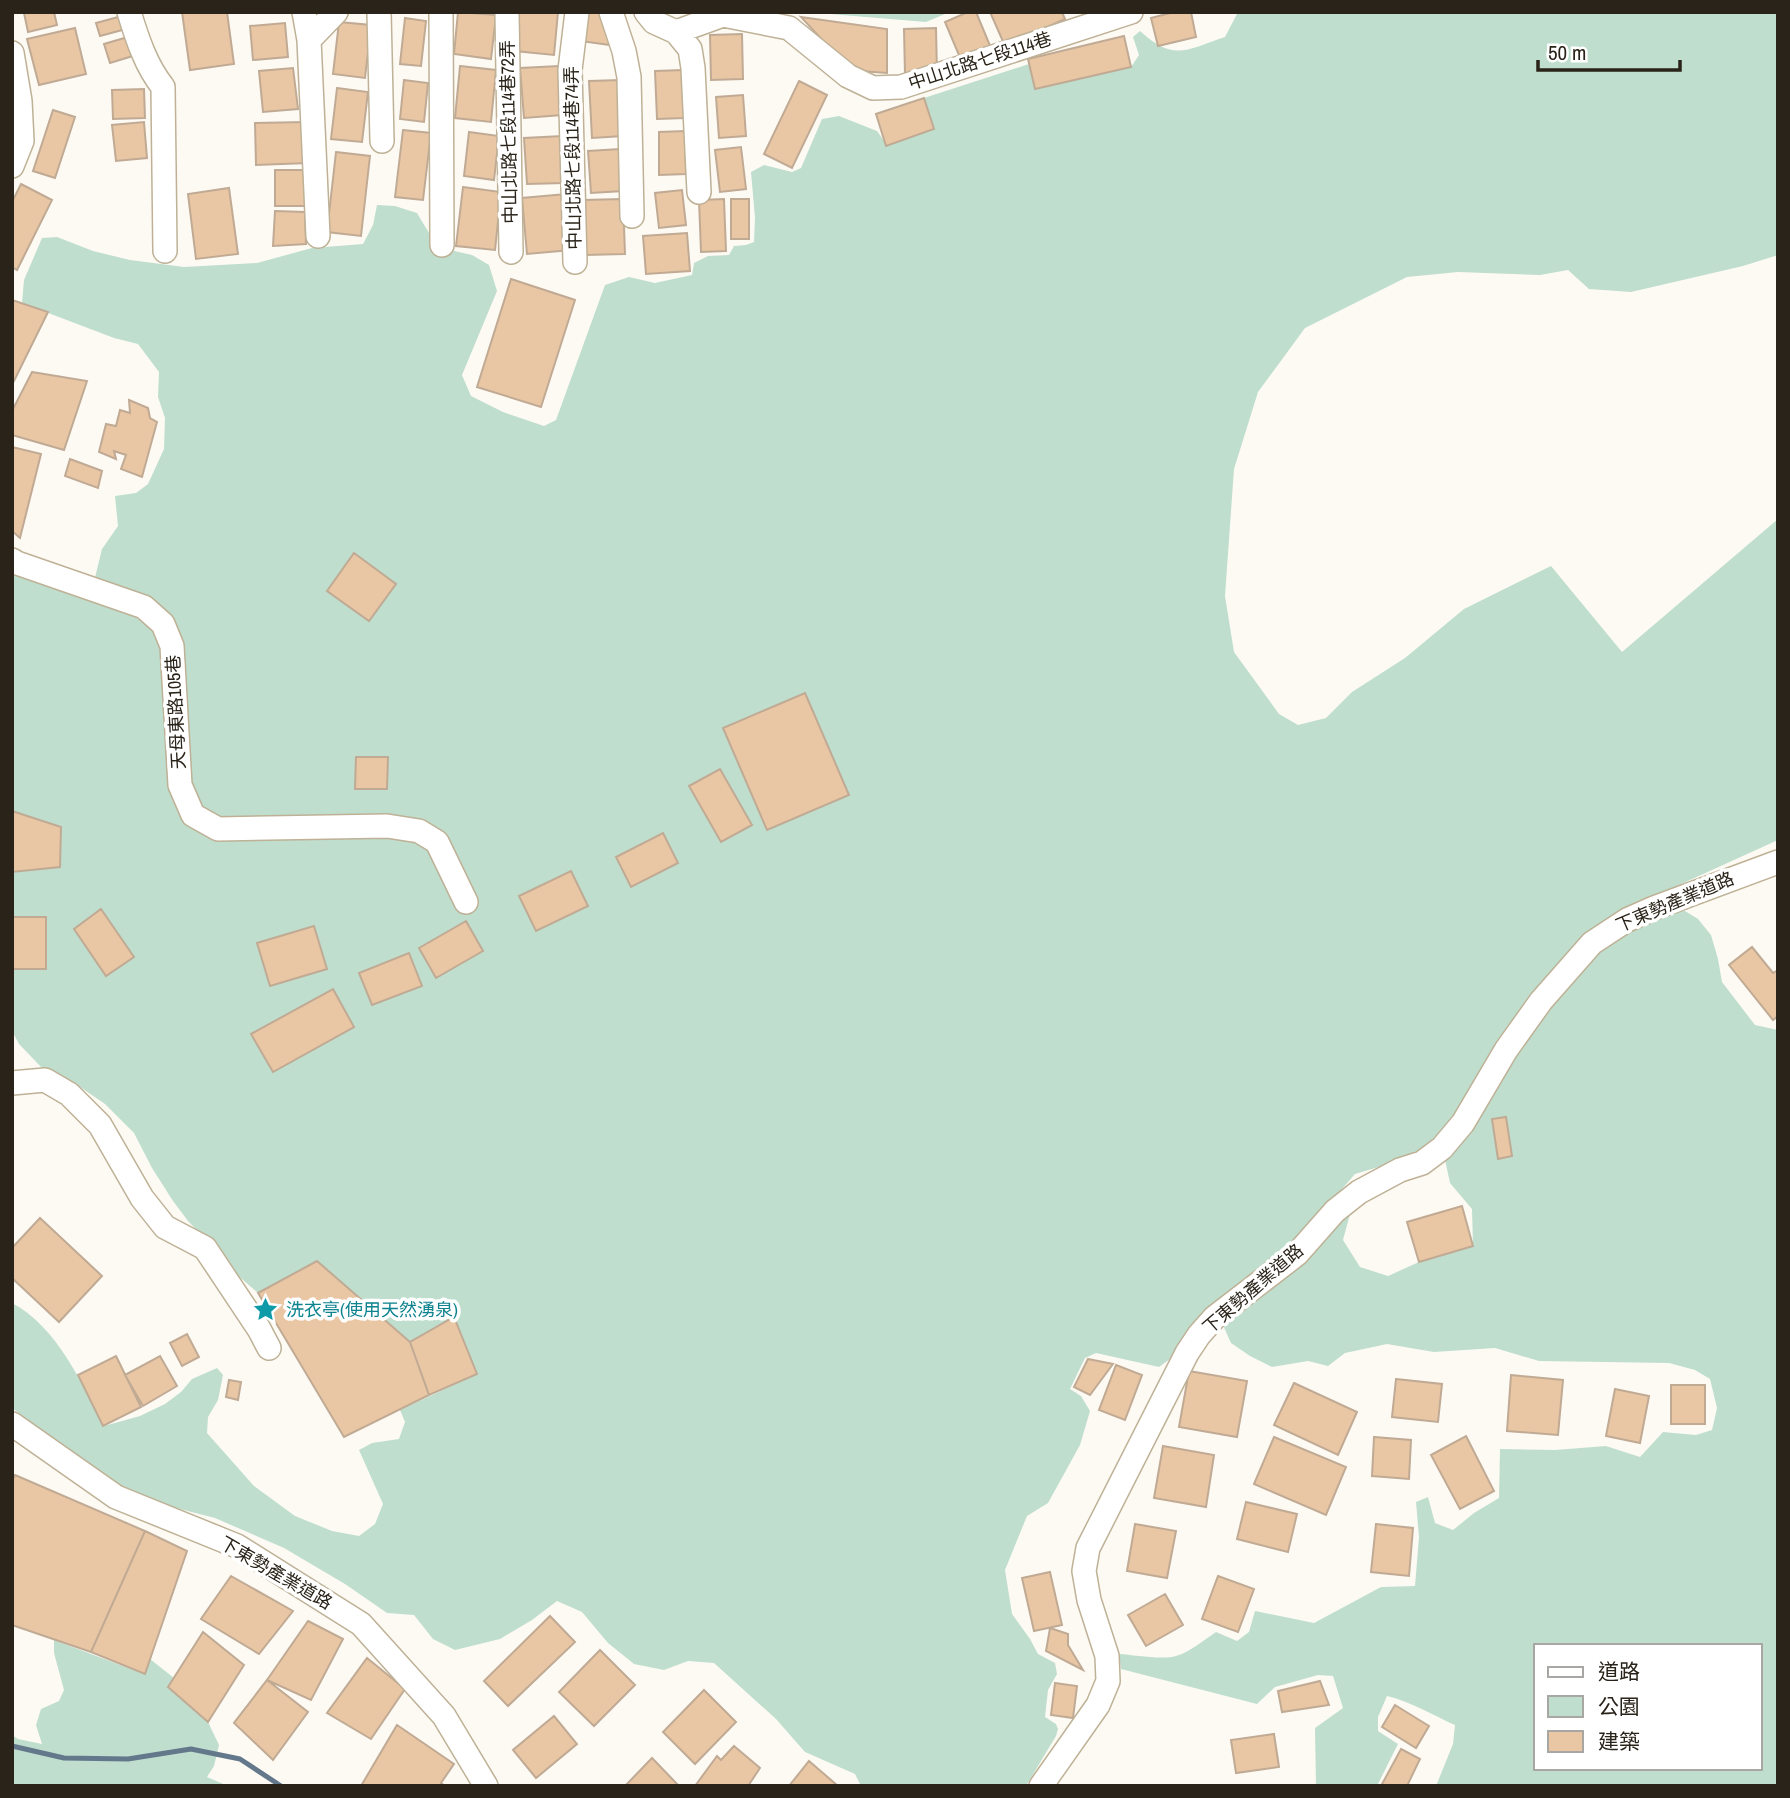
<svg xmlns="http://www.w3.org/2000/svg" width="1790" height="1798" font-family="'Archivo Narrow','Noto Sans TC',sans-serif">
	<rect width="100%" height="100%" fill="#fdfaf4"/>
	<path fill="#bfdece" fill-rule="evenodd" d="M829 12H950L926 22 830 14Z
		M1238 12H1778V255L1743 266 1631 292 1589 289 1568 270 1540 275 1458 272 1407 277 1305 328 1258 392 1234 469 1225 596 1234 652 1279 714 1298 725 1326 718 1352 692 1405 658 1464 609 1551 566 1622 652 1778 519V840L1646 900 1459 1110 1435 1140 1409 1158 1355 1174 1289 1250 1193 1332 1170 1359 1159 1367 1096 1353 1085 1358 1070 1389 1081 1396 1090 1411 1080 1445 1048 1503 1027 1516 1005 1570 1012 1614 1030 1639 1038 1654 1055 1663 1057 1674 1048 1690 1045 1717 1056 1724 1058 1729 1056 1736 1026 1786H861L855 1774 805 1752 776 1719 714 1663 688 1661 664 1670 634 1664 608 1643 582 1612 557 1601 532 1620 500 1639 455 1650 433 1639 414 1615 387 1613 345 1584 284 1548 215 1518 137 1498 52 1438 12 1408V1303C57 1327 81 1382 104 1426L140 1416 165 1404 181 1392 192 1379 217 1368 223 1375 218 1400 208 1417 207 1433 254 1486 295 1516 332 1531 359 1536 375 1524 383 1504 359 1450 372 1443 399 1439 405 1422 400 1410 477 1374 454 1317 410 1342 317 1261 258 1293 228 1267 212 1246 188 1221 173 1201 152 1168 134 1133 105 1104 70 1080 42 1068 19 1044 12 1031V569L91 594 102 549 118 526 115 496 136 493 148 484 164 449 165 418 158 397 159 372 138 344 114 338 22 303 24 280 42 238 57 237 93 251 130 260 184 267 257 263 312 248 363 244 373 225 377 205 395 206 417 213 432 238 450 250 472 255 489 265 497 291 462 375 471 396 503 412 544 426 556 420 605 285 629 277 655 283 692 275 694 263 708 256 729 255 734 246 746 245 754 242 755 218 751 172 764 165 792 172 801 168 822 119 839 116 877 131 887 145 934 129 924 98 1029 64 1036 89 1131 67 1139 55 1133 37 1140 31C1174 62 1186 50 1225 37Z
		M1685 911 1698 919 1711 935 1718 959 1722 982 1755 1025 1778 1030V1786H1436L1453 1744 1455 1725C1432 1715 1412 1702 1387 1696L1378 1717V1731L1398 1744 1377 1786H1316L1315 1728 1343 1708 1333 1676 1318 1675 1275 1687 1257 1704 1121 1669 1119 1654C1134 1655 1162 1660 1176 1656 1190 1652 1204 1640 1216 1632L1237 1641 1249 1632 1255 1611 1314 1623 1381 1587 1415 1586 1419 1537 1416 1502 1428 1497 1435 1523 1453 1530 1474 1513 1499 1498 1500 1449 1555 1450 1606 1446 1640 1457 1663 1432 1696 1435 1712 1430 1717 1408 1710 1379 1695 1370 1669 1363 1539 1361 1495 1348 1434 1352 1387 1344 1345 1353 1328 1366 1308 1361 1272 1367 1250 1356 1231 1343 1222 1323 1342 1210 1350 1214 1343 1240 1360 1267 1388 1276 1419 1262 1473 1246 1472 1209 1450 1183 1444 1155 1519 1044 1599 953 1625 933 1668 912ZM1536 1646H1760V1768H1536Z
		M54 1640 144 1674 150 1659 174 1678 168 1687 208 1722 219 1745 214 1766 207 1777 228 1786H12V1735L18 1739 42 1744 36 1725 41 1709 59 1701 64 1690 54 1653Z"/>
	<g fill="none" stroke-linecap="round" stroke-linejoin="round">
		<path stroke="#64788c" stroke-width="5" d="M12 1746 64 1758 128 1759 191 1749 240 1759 281 1786"/>
	</g>
	<path fill="#e9c7a5" stroke="#c0aa94" stroke-width="2" d="M27 12H54L57 25 28 32 24 13Z
		M182 12H227L234 64 190 70Z
		M458 12 496 15 491 59 454 54Z
		M519 12H558L554 55 515 51Z
		M585 12H603L610 45 580 41Z
		M968 12H976L991 48 961 60 945 22Z
		M990 12H1062L1065 19 1005 46Z
		M1174 12H1191L1196 37 1158 46 1151 18Z
		M122 16 126 29 100 36 96 23Z
		M801 17 887 29V73L859 71 824 42Z
		M405 18 426 21 421 66 400 64Z
		M339 22 371 25 365 78 333 74Z
		M285 23 288 57 253 60 250 26Z
		M75 28 86 74 39 85 27 39Z
		M936 28 937 74 905 75 904 29Z
		M742 34 743 79 711 80 710 35Z
		M131 36 136 55 110 63 104 44Z
		M1124 36 1131 67 1035 89 1028 59Z
		M460 66 496 70 491 122 455 118Z
		M559 66 562 115 524 118 520 68Z
		M293 68 298 109 263 112 259 71Z
		M683 70 685 118 657 119 655 71Z
		M404 80 428 83 424 122 400 119Z
		M621 80 623 136 592 138 589 81Z
		M799 81 827 95 792 168 764 154Z
		M337 88 368 92 362 142 331 139Z
		M144 89 145 118 113 119 112 90Z
		M743 95 746 136 719 138 716 97Z
		M924 98 934 129 886 146 876 114Z
		M53 110 75 117 55 178 33 171Z
		M144 122 147 158 116 161 112 125Z
		M306 122 308 163 256 165 255 123Z
		M403 130 431 133 423 200 395 197Z
		M685 131 686 174 659 175V132Z
		M469 132 499 136 494 180 464 176Z
		M562 136 564 183 527 184 524 138Z
		M741 147 746 189 720 192 715 150Z
		M620 149 623 191 591 193 588 151Z
		M336 152 370 156 361 236 327 232Z
		M275 170H307L308 206H275Z
		M21 184 52 200 17 270 12 267V202Z
		M463 187 501 192 495 250 456 246Z
		M229 188 238 254 196 259 188 194Z
		M682 190 686 225 659 228 655 193Z
		M566 194 571 250 527 254 522 198Z
		M623 199 625 254 585 255 583 200Z
		M724 199 726 251 701 252 699 200Z
		M731 199H749V239H731Z
		M275 211 305 212 306 244 273 246Z
		M687 233 690 271 646 274 643 236Z
		M511 279 575 300 541 407 477 387Z
		M12 300 48 312 12 385Z
		M32 372 87 381 64 450 12 435V411Z
		M129 400 148 408 150 418 157 422 142 477 121 469 126 455 114 451 116 459 99 452 106 424 116 426 120 410 130 413Z
		M12 447 41 454 20 538 12 531Z
		M70 459 102 471 98 488 65 476Z
		M354 553 396 584 369 621 327 591Z
		M805 693 849 795 767 830 723 728Z
		M356 757H388L387 789H355Z
		M720 769 752 825 721 842 689 786Z
		M12 811 61 827 60 867 12 872Z
		M663 833 678 863 631 887 616 857Z
		M571 871 588 906 536 931 519 896Z
		M101 909 134 957 106 976 74 929Z
		M12 917H46V969H12Z
		M466 921 483 951 436 978 419 948Z
		M314 926 327 969 270 986 257 943Z
		M1752 947 1773 973 1778 970V1016L1773 1020 1729 965Z
		M409 953 422 986 372 1005 359 973Z
		M333 989 354 1027 273 1072 251 1034Z
		M1506 1117 1512 1156 1498 1159 1492 1119Z
		M1462 1206 1473 1246 1419 1262 1407 1222Z
		M40 1218 102 1276 59 1322 12 1278V1248Z
		M317 1261 410 1342 429 1395 344 1437 258 1293Z
		M454 1317 477 1374 429 1395 410 1342Z
		M187 1334 199 1357 182 1366 170 1343Z
		M116 1356 141 1407 103 1426 78 1375Z
		M160 1356 177 1386 143 1406 125 1375Z
		M1088 1359 1113 1364 1090 1395 1074 1387Z
		M1116 1365 1142 1375 1125 1420 1099 1410Z
		M1189 1371 1247 1381 1237 1437 1179 1427Z
		M1511 1375 1563 1380 1558 1435 1507 1431Z
		M1396 1379 1442 1384 1438 1422 1392 1417Z
		M229 1380 241 1382 238 1400 226 1397Z
		M1294 1383 1357 1412 1338 1455 1274 1425Z
		M1671 1385H1705V1424H1671Z
		M1615 1389 1649 1396 1640 1443 1606 1436Z
		M1466 1436 1494 1491 1460 1509 1431 1455Z
		M1274 1437 1346 1467 1326 1515 1254 1484Z
		M1374 1437 1411 1440 1409 1479 1372 1476Z
		M1163 1446 1214 1455 1206 1507 1154 1498Z
		M15 1475 145 1531 91 1652 12 1625V1481Z
		M1246 1502 1297 1514 1288 1552 1237 1539Z
		M1135 1524 1176 1531 1167 1578 1127 1571Z
		M1376 1524 1413 1528 1409 1576 1371 1572Z
		M145 1531 187 1551 145 1674 91 1652Z
		M1050 1572 1062 1625 1034 1631 1022 1578Z
		M231 1576 293 1611 259 1654 201 1619Z
		M1218 1576 1254 1589 1238 1632 1202 1619Z
		M1165 1594 1183 1625 1146 1646 1128 1615Z
		M550 1616 575 1642 508 1706 484 1681Z
		M308 1621 343 1639 311 1700 267 1680Z
		M1050 1628 1068 1634V1645L1083 1670 1046 1651Z
		M203 1632 244 1665 208 1722 168 1687Z
		M600 1650 635 1685 594 1726 559 1692Z
		M367 1658 405 1689 371 1739 327 1713Z
		M267 1680 308 1712 273 1760 234 1723Z
		M1320 1681 1329 1705 1282 1712 1278 1691Z
		M1055 1683 1077 1686 1073 1718 1051 1715Z
		M704 1690 736 1722 695 1764 663 1732Z
		M1395 1705 1429 1726 1416 1748 1382 1727Z
		M554 1716 577 1744 536 1778 513 1750Z
		M397 1725 454 1764 441 1783 445 1786H361Z
		M1274 1734 1279 1767 1236 1773 1231 1740Z
		M734 1746 760 1768 748 1786H695L717 1756 721 1760Z
		M1401 1749 1420 1759 1407 1786H1381Z
		M652 1758 679 1786H625Z
		M809 1761 838 1786H789Z"/>
	<g fill="none" stroke-linecap="round" stroke-linejoin="round">
		<defs>
			<path id="minor" d="M129 12C137 38 146 66 163 87L165 251
				M304 12 309 40 318 236
				M379 12 382 141
				M441 12 442 245
				M507 12 511 252
				M611 12 624 51 629 77 632 216
				M646 12 654 22 676 32 723 15 789 28 848 76 873 88 901 87 1131 12
				M676 32 690 49 693 68 699 192
				M309 40 336 12
				M12 53 20 101 22 141 12 166
				M575 262 570 70 577 12
				M12 560 17 563 144 607 163 624 172 646 180 785 193 815 218 829 387 826 419 831 437 842 466 902
				M12 1083 45 1080 69 1094 100 1125 142 1198 165 1227 205 1248 259 1329 269 1348
				M12 1424 116 1497 237 1546 361 1624 444 1716 486 1786
				M1041 1786 1098 1705 1108 1681 1107 1656 1089 1600 1084 1571 1088 1548 1187 1353 1199 1335 1215 1317 1297 1254 1335 1211 1359 1192 1400 1170 1422 1163 1442 1148 1463 1123 1506 1050 1541 1001 1592 943 1627 920 1654 908 1778 862"/>
		</defs>
		<use href="#minor" stroke="#beb196" stroke-width="26"/>
		<use href="#minor" stroke="#fff" stroke-width="23"/>
	</g>
	<defs>
		<symbol id="sight-bare" viewBox="-9 -9 18 18"><path d="M0-6L1.8-2.2L6-1.7L2.9 1.2L3.7 5.4L0 3.3L-3.7 5.4L-2.9 1.2L-6-1.7L-1.8-2.2Z" fill="#0f9aa8" stroke="#fff" stroke-width="2.5" paint-order="stroke"/></symbol>
	</defs>
	<g fill-rule="evenodd">
		<use href="#sight-bare" x="248" y="1292" width="35" height="35"/>
	</g>
	<g text-anchor="middle" stroke-width="7" stroke-linejoin="round" paint-order="stroke">
		<g font-size="18" fill="#292319" stroke="#fff">
			<text transform="translate(980 61) rotate(-18)" y="6">中山北路七段114巷</text>
			<text transform="translate(509 132) rotate(-91)" y="6">中山北路七段114巷72弄</text>
			<text transform="translate(573 158) rotate(-91)" y="6">中山北路七段114巷74弄</text>
			<text transform="translate(176 712) rotate(-93)" y="6">天母東路105巷</text>
			<text transform="translate(1675 902) rotate(-23)" y="6">下東勢產業道路</text>
			<text transform="translate(1253 1289) rotate(-41)" y="6">下東勢產業道路</text>
			<text transform="translate(276 1573) rotate(30)" y="6">下東勢產業道路</text>
		</g>
		<g font-size="18" fill="#0d838f" stroke="#fff" text-anchor="start">
			<text x="286" y="1316">洗衣亭(使用天然湧泉)</text>
		</g>
	</g>
	<rect width="1790" height="1798" fill="none" stroke="#292319" stroke-width="28"/>
	<rect x="1534" y="1644" width="228" height="126" fill="#ffffff" stroke="#a9a7a3" stroke-width="2"/>
	<rect x="1548" y="1667" width="35" height="10" fill="#ffffff" stroke="#a9a7a3" stroke-width="2"/>
	<text x="1598" y="1679" font-size="21" fill="#292319">道路</text>
	<rect x="1548" y="1696" width="35" height="21" fill="#bfdece" stroke="#a9a7a3" stroke-width="2"/>
	<text x="1598" y="1714" font-size="21" fill="#292319">公園</text>
	<rect x="1548" y="1731" width="35" height="21" fill="#e9c7a5" stroke="#a9a7a3" stroke-width="2"/>
	<text x="1598" y="1749" font-size="21" fill="#292319">建築</text>
	<path d="M1538 60v10h142v-10" fill="none" stroke="#292319" stroke-width="3.5"/>
	<text x="1548" y="60" font-size="21" fill="#292319" stroke="#ffffff" stroke-width="5" paint-order="stroke">50 m</text>
</svg>
